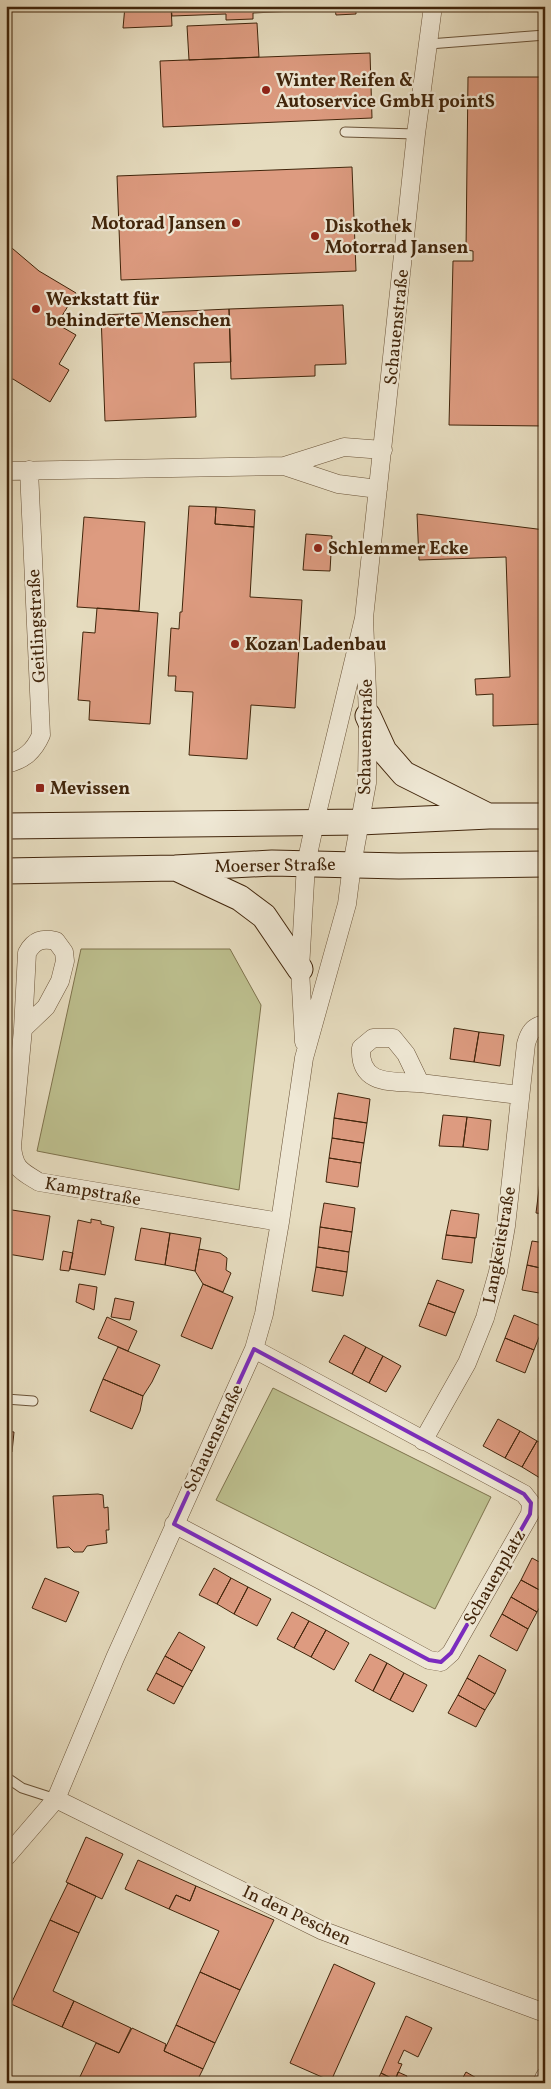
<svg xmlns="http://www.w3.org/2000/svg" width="551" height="2089" font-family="Vollkorn,serif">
	<rect width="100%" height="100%" fill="#e6dcbf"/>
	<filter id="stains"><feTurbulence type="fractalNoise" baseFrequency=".004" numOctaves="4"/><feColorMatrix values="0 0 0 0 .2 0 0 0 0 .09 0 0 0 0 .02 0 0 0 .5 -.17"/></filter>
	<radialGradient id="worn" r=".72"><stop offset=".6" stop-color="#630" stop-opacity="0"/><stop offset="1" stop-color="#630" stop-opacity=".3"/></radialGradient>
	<path fill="#bcbe8d" stroke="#7e724c" d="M81 949H230L261 1005 239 1190 37 1151Z
		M273 1388 491 1497 435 1609 216 1500Z"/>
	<path fill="#dd9b80" stroke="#41250b" d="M125 6H171L172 26 123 28Z
		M171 6H366L356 8V14L336 15 335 9 253 13V19L226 20V14L172 16Z
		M257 23 259 57 189 60 187 26Z
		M370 53 372 118 163 127 160 61Z
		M468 77H545V426L449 425 453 261H473V251L466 250Z
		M352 167 356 271 121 280 117 176Z
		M6 243 39 271 76 293 57 324 76 335 59 364 69 370 50 402 13 379 6 380Z
		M343 305 346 364 315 365V376L231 379 229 309Z
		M229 309 231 362 194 363 196 417 105 421 101 315Z
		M189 506 216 507 215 524 254 527 250 597 302 600 295 708 251 705 247 759 189 755 193 692 175 691 176 676H168L171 628 179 629 180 612H182Z
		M216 507 255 510 254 527 215 524Z
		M417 514 545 530V724L493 726V694L476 695 475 679 510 677 506 557 419 560Z
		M84 517 145 522 139 611 77 607Z
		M306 534 332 536 330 571 303 570Z
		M97 608 158 613 150 724 89 720 90 701 78 700 83 632 95 633Z
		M454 1028 479 1032 474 1062 450 1059Z
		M479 1032 504 1035 500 1066 474 1062Z
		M338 1093 370 1099 367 1123 334 1118Z
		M443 1115 467 1117 463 1147 439 1146Z
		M467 1117 491 1120 488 1150 463 1147Z
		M334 1118 367 1123 364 1143 332 1138Z
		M332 1138 364 1143 361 1163 329 1158Z
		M329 1158 361 1163 358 1187 326 1182Z
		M542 1164H545V1189H539Z
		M539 1189H545V1214L536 1213Z
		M324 1203 355 1208 352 1232 320 1227Z
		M6 1209 50 1216 43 1260 8 1254 9 1247 6 1246Z
		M451 1210 479 1214 476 1238 446 1235Z
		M91 1219 101 1221V1224L114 1227 105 1275 70 1269 78 1220 91 1223Z
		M320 1227 352 1232 349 1252 318 1247Z
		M141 1228 170 1233 165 1265 135 1260Z
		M170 1233 201 1238 195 1271 165 1265Z
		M446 1235 475 1238 472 1263 442 1259Z
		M532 1241 545 1243V1269L527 1265Z
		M318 1247 349 1252 347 1272 316 1267Z
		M199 1249 220 1253 227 1258 226 1270 231 1273 223 1292 203 1284 195 1271Z
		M63 1251 73 1253 69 1271 60 1270Z
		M527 1265 545 1269V1294L522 1290Z
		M316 1267 347 1272 343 1296 312 1291Z
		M437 1280 464 1290 455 1313 428 1303Z
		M79 1284 97 1287 94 1310 76 1302Z
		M203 1284 233 1297 212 1349 181 1336Z
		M6 1286H11L10 1307 6 1306Z
		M115 1298 134 1302 130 1320 111 1317Z
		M428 1303 455 1313 446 1336 419 1326Z
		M514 1315 543 1327 534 1350 505 1338Z
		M107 1317 137 1331 128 1351 98 1338Z
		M344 1335 366 1347 352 1374 329 1362Z
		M505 1338 534 1350 525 1373 496 1361Z
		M118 1347 160 1365 152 1382 143 1396 103 1379Z
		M366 1347 383 1356 369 1383 352 1374Z
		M383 1356 401 1366 386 1392 369 1383Z
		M103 1379 143 1396 140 1411 132 1429 90 1411Z
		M498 1419 520 1431 505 1458 483 1446Z
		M6 1431 14 1432 12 1452H6Z
		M520 1431 537 1441 522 1467 505 1458Z
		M537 1441 545 1445V1468L540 1478 522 1467Z
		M98 1494 103 1495 104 1508 108 1507 109 1530H106L107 1543 87 1546 83 1552H74L69 1547 57 1548 53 1496Z
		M532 1558 545 1565V1593L521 1580Z
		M214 1568 231 1578 217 1604 199 1595Z
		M45 1578 79 1592 66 1622 32 1608Z
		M231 1578 248 1587 234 1614 217 1604Z
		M521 1580 545 1593V1598L537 1612 511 1597Z
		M248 1587 271 1599 257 1626 234 1614Z
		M511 1597 537 1612 528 1629 502 1614Z
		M292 1612 309 1621 294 1648 277 1639Z
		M502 1614 528 1629 517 1651 490 1636Z
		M309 1621 326 1630 311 1657 294 1648Z
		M326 1630 349 1643 334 1670 311 1657Z
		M179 1632 205 1647 192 1671 165 1656Z
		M370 1654 387 1663 373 1691 355 1681Z
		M479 1655 506 1670 495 1694 467 1678Z
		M165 1656 192 1671 183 1687 156 1673Z
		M387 1663 404 1673 390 1700 373 1691Z
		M156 1673 183 1687 174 1704 147 1690Z
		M404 1673 427 1685 413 1712 390 1700Z
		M467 1678 495 1694 485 1710 458 1695Z
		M458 1695 485 1710 476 1727 448 1713Z
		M86 1837 123 1854 102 1899 66 1882Z
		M138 1860 196 1886 190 1901 176 1895 169 1909 125 1889Z
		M68 1883 96 1896 79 1933 50 1920Z
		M196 1886 274 1920 240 1990 200 1972 219 1931 169 1909 176 1895 190 1901Z
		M50 1920 79 1933 53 1991 74 2001 62 2027 11 2004Z
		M334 1964 375 1983 331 2081 290 2063Z
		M200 1972 240 1990 215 2043 176 2025Z
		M74 2001 131 2028 119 2053 62 2027Z
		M406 2016 432 2028 418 2057 404 2050 398 2063 402 2064 395 2080 381 2073Z
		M176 2025 215 2043 203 2069 164 2051Z
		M132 2028 166 2044 164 2051 203 2069 196 2083H77L96 2043 119 2053Z
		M398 2072 407 2076 404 2083H376L381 2073 395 2080Z
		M466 2072 485 2083H460Z"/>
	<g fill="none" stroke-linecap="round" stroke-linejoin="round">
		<defs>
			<path id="service" d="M429 44 545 35
				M345 132 416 134
				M6 1399 33 1401
				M6 1777 22 1788 56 1799"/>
			<path id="minor" d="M284 466 338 484 378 489
				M6 471 284 466 344 447 383 450
				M6 764C24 760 34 751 41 735L29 470
				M23 1029 27 953C34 940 42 938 56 941L64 952 65 961 60 981 46 1007 23 1029 12 1146C14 1169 21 1171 39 1182L280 1222
				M304 1042 300 969 306 864 315 822 364 618 416 134 433 6
				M420 1083C392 1081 359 1086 361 1048L373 1038H393L406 1054 420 1083 519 1095
				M423 1441 467 1363 485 1318 498 1272 506 1226 526 1044C529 1033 533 1026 545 1024
				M174 1524 311 1596 429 1660 441 1662 451 1653 530 1514 531 1503 524 1494 254 1349
				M56 1799 321 1930 545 2013
				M6 1857 56 1799 115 1658 254 1349 264 1314 280 1222 304 1058 347 904 352 865 367 783 368 716 364 618
				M542 2083 545 2076"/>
			<path id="secondary" d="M368 716 384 751 404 774 486 815
				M6 826 360 822 489 816H545
				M178 869 240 898 264 916 300 969
				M6 871 175 868 272 863 399 866 545 864"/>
		</defs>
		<use href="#service" stroke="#6a5338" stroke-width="11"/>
		<use href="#minor" stroke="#6a5338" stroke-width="19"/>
		<use href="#secondary" stroke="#41250b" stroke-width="27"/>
		<use href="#service" stroke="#efe8d5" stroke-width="9"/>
		<use href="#minor" stroke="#efe8d5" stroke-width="18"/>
		<use href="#secondary" stroke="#efe8d5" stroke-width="25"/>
	</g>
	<path fill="none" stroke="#7b2cbf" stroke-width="4" stroke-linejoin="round" d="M254 1349 524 1494 531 1503 530 1514 451 1653 441 1662 429 1660 174 1524Z"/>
	<g fill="#8f2418" stroke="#efe8d5" stroke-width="2">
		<circle cx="266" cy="90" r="5"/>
		<circle cx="236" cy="223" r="5"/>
		<circle cx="315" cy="236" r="5"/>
		<circle cx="36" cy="309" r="5"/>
		<circle cx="318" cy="548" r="5"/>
		<circle cx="235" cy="644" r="5"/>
		<rect x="35" y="783" width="10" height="10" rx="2.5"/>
	</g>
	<g text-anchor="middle" stroke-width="4.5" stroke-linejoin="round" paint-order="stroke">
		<g font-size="18" font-weight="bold" fill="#41250b" stroke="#efe8d5" text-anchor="start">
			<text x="276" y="86">Winter Reifen &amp;<tspan x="276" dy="21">Autoservice GmbH pointS</tspan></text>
			<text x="226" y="229" text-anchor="end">Motorad Jansen</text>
			<text x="325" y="232">Diskothek<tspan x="325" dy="21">Motorrad Jansen</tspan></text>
			<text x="46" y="305">Werkstatt für<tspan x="46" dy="21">behinderte Menschen</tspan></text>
			<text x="328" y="554">Schlemmer Ecke</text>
			<text x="245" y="650">Kozan Ladenbau</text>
			<text x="50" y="794">Mevissen</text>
		</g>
		<g font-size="18" fill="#41250b" stroke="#efe8d5">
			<text transform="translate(396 327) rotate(-84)" y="6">Schauenstraße</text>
			<text transform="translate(36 626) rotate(-93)" y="6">Geitlingstraße</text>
			<text transform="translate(365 737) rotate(-89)" y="6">Schauenstraße</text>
			<text transform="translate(275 865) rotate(-1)" y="6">Moerser Straße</text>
			<text transform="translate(93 1191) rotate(10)" y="6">Kampstraße</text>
			<text transform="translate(499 1245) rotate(-80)" y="6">Langkeitstraße</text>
			<text transform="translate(213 1438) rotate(-65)" y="6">Schauenstraße</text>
			<text transform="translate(494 1577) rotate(-60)" y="6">Schauenplatz</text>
			<text transform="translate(297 1915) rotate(25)" y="6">In den Peschen</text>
		</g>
	</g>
	<rect width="551" height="2089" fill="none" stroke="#e6dcbf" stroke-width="25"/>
	<rect x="8" y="8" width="536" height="2074" fill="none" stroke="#41250b" stroke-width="2.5"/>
	<rect x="12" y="12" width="526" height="2064" fill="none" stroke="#41250b"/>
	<rect width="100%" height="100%" filter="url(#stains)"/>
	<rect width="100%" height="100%" fill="url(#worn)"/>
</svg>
